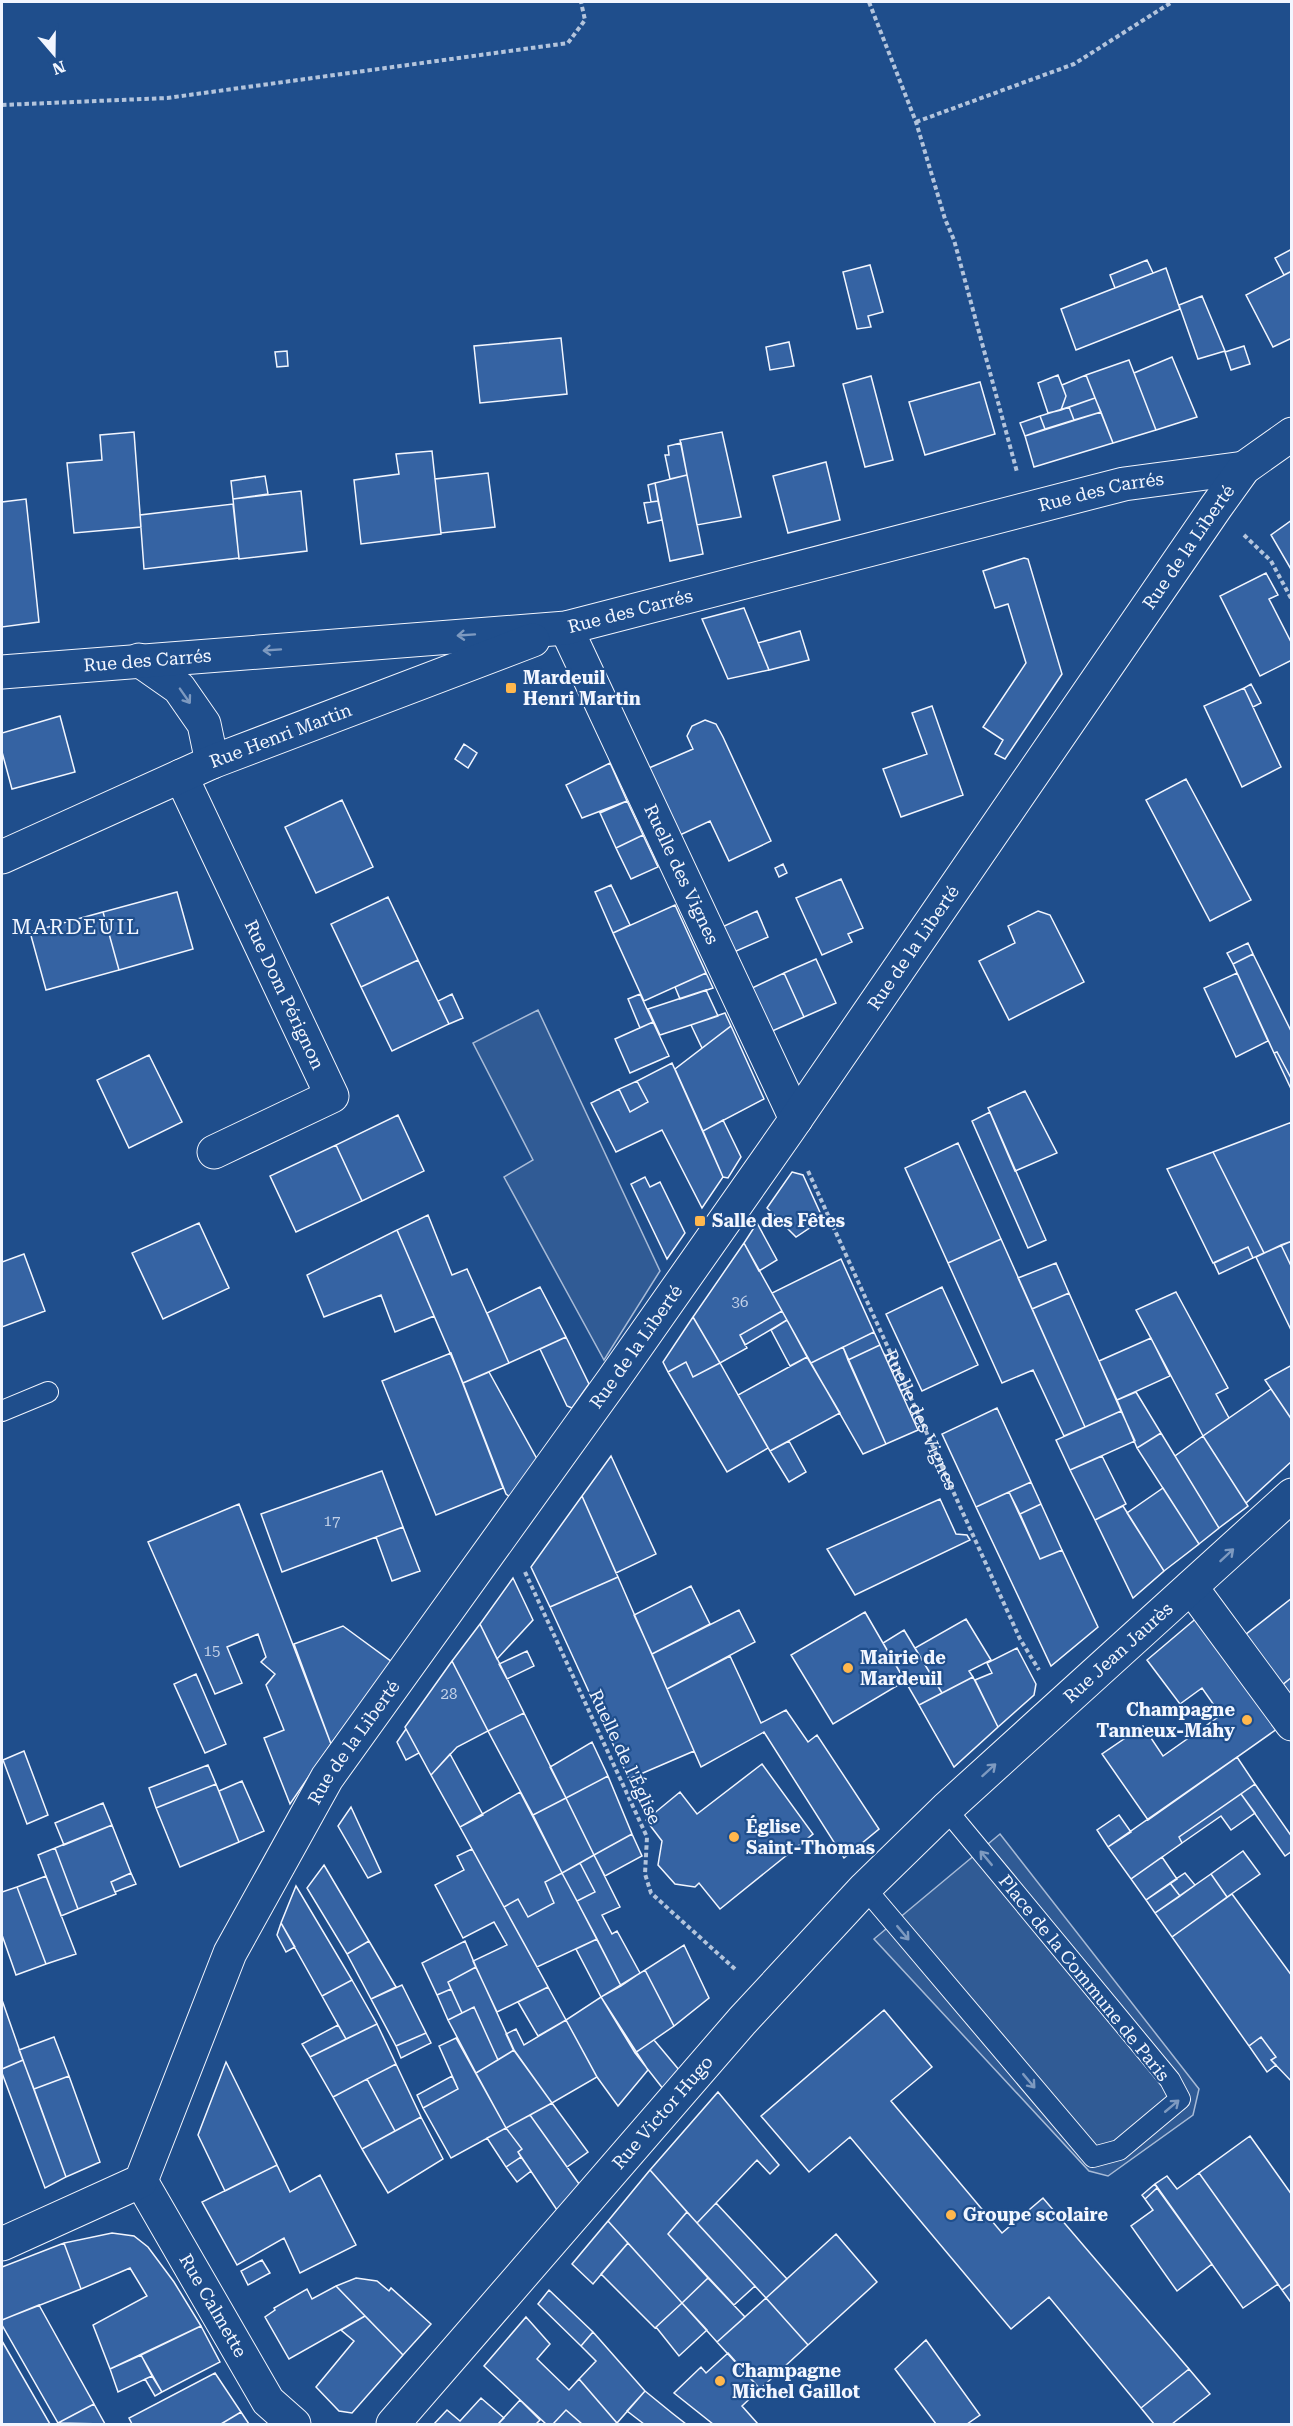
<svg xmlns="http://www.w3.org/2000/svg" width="1293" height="2426" font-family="'Roboto Serif',serif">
	<rect width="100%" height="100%" fill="#1f4e8c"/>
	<path fill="#305b95" stroke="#a8bbd7" stroke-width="1.5" d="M538 1010 660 1271 604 1360 504 1177 533 1160 473 1043Z
		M1000 1834 1199 2089 1193 2115 1108 2176 1089 2171 874 1939Z"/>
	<path fill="#3563a3" stroke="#f2f6ff" stroke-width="1.5" d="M1292 249V271L1284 275 1275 258Z
		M1147 260 1153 273 1115 288 1110 275Z
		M870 265 883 312 868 316 871 327 857 329 843 272Z
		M1166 268 1180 309 1076 350 1061 309Z
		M1292 271V338L1273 347 1246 295Z
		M1202 296 1225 351 1198 359 1179 305Z
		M561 338 567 394 480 403 474 346Z
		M789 342 794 366 770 370 766 347Z
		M1244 346 1250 364 1231 370 1225 352Z
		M287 351 288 366 277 367 275 352Z
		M1172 357 1197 417 1156 430 1134 373Z
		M1129 360 1156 430 1113 443 1086 375Z
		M1058 375 1066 396 1061 410 1048 413 1038 383Z
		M1086 375 1095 398 1061 410 1066 396 1062 385Z
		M871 376 893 460 865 467 843 384Z
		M980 382 995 434 925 455 909 402Z
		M1095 398 1101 412 1074 420 1069 407Z
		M1069 407 1074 420 1045 429 1040 416Z
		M1101 412 1113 443 1034 467 1025 436Z
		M1040 416 1045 429 1025 436 1020 423Z
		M134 432 141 527 74 533 67 463 102 460 100 435Z
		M722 432 741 517 697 525 680 440Z
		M681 443 687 475 670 479 665 455H669L668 446Z
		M432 451 441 534 361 544 354 480 399 474 396 454Z
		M826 462 840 520 788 533 773 476Z
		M488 473 495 527 441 533 435 479Z
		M687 475 703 554 670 561 655 483Z
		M265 476 268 494 233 499 231 481Z
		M655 483 658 501 651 502 648 485Z
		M301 491 307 551 239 559 233 499Z
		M26 499 39 622 2 627V502Z
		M658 501 662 520 648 523 644 503Z
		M233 504 239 558 144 569 140 515Z
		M1292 520V571L1271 535Z
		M1024 558 1028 559 1062 674 1005 759 995 754 1003 740 983 727 1026 663 1008 604 995 608 983 571Z
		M1266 573 1278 595 1269 599 1292 644V660L1260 676 1220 596Z
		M744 608 769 670 728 679 702 619Z
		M800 631 809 660 769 670 758 643Z
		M1251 684 1261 703 1253 707 1244 688Z
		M1244 688 1281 767 1242 787 1204 706Z
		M932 706 963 795 901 817 883 769 927 754 912 713Z
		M60 716 75 772 12 789 2 752V733Z
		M705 720 716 724 723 737 771 841 729 861 710 821 680 835 649 768 693 749 687 736 692 726Z
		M464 744 477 753 468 768 455 759Z
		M610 763 627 801 582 818 566 785Z
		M1186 779 1251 900 1210 921 1146 800Z
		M342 800 373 867 316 893 285 827Z
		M627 801 643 835 616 848 600 813Z
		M643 835 658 867 631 879 616 848Z
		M783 864 787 873 779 877 775 868Z
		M841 879 863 928 848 934 852 942 822 955 796 898Z
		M611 885 630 925 613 933 595 892Z
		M177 892 193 949 119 970 103 912Z
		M388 897 418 960 361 987 331 924Z
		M675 905 706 973 644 1001 613 933Z
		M757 911 768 937 734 952 722 927Z
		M1038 911 1050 915 1084 982 1009 1020 979 961 1015 943 1008 926Z
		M103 912 119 970 46 990 30 932Z
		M1248 943 1253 954 1233 964 1227 953Z
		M1253 954 1292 1033V1080L1277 1052 1274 1053 1233 964Z
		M816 959 836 1003 804 1017 784 973Z
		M418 960 449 1024 392 1051 361 987Z
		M706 973 713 988 680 999 675 987Z
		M784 973 804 1017 770 1032 750 989Z
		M1237 973 1268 1041 1236 1057 1204 988Z
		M706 990 718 1016 660 1035 648 1009Z
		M452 994 463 1018 449 1024 438 1001Z
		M640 994 653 1022 640 1028 628 999Z
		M725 1013 731 1026 702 1048 691 1025Z
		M653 1022 669 1056 630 1073 615 1039Z
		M731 1026 764 1099 703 1131 675 1069Z
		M1277 1052 1292 1080V1091L1274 1053Z
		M149 1055 182 1122 129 1148 97 1080Z
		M672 1063 723 1177 702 1208 662 1130 616 1152 591 1103 619 1089 630 1112 648 1102 637 1081Z
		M637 1081 648 1102 630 1112 619 1089Z
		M1025 1091 1057 1153 1015 1171 988 1108Z
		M990 1112 1046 1240 1028 1248 972 1121Z
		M398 1115 424 1171 362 1201 336 1145Z
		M723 1120 741 1157 728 1178 723 1177 703 1131Z
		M1292 1122V1241L1264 1253 1213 1152Z
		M958 1143 1001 1239 948 1263 905 1168Z
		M336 1145 362 1201 296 1232 270 1176Z
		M1213 1152 1264 1253 1253 1258 1248 1247 1213 1263 1167 1169Z
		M792 1172 803 1175 823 1219 796 1237 767 1208Z
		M645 1177 650 1187 660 1182 685 1233 667 1259 631 1184Z
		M428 1215 452 1275 467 1269 509 1363 463 1383 397 1230Z
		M199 1223 229 1288 163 1319 132 1253Z
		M757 1223 777 1260 759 1271 744 1243Z
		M397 1230 434 1316 395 1332 381 1295 324 1317 307 1275Z
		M1001 1239 1085 1427 1064 1436 1033 1370 1002 1383 948 1263Z
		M1292 1241V1268L1281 1245Z
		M744 1243 782 1311 740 1335 747 1348 720 1363 693 1317Z
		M1281 1245 1292 1268V1332L1256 1257Z
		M1248 1247 1253 1258 1219 1274 1214 1263Z
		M24 1254 45 1311 2 1327V1262Z
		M841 1259 874 1332 811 1363 772 1293Z
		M1056 1263 1069 1293 1032 1309 1018 1278Z
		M540 1287 566 1337 509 1363 487 1313Z
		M942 1287 978 1365 922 1391 886 1314Z
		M1176 1292 1228 1388 1216 1394 1229 1418 1203 1436 1136 1310Z
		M1069 1293 1121 1411 1085 1427 1032 1309Z
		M782 1311 787 1320 745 1345 740 1335Z
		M693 1317 720 1363 693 1377 686 1362 668 1372 663 1362Z
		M787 1320 807 1357 790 1366 771 1330Z
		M874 1332 880 1345 848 1360 843 1347Z
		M566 1337 589 1384 572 1408 567 1406 540 1349Z
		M1151 1338 1170 1376 1117 1400 1099 1361Z
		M880 1345 918 1430 886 1444 848 1360Z
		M843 1347 886 1444 863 1454 811 1363Z
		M451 1353 503 1488 436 1515 382 1381Z
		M807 1357 840 1413 770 1451 738 1395Z
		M686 1362 693 1377 720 1363 768 1448 727 1472 668 1372Z
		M1292 1365V1420L1265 1380Z
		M489 1372 537 1459 510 1497 506 1494 463 1383Z
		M1271 1389 1292 1420V1461L1246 1503 1203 1436Z
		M1136 1392 1161 1433 1137 1448 1117 1400Z
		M997 1408 1031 1482 976 1507 942 1434Z
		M1121 1411 1135 1441 1070 1470 1056 1440Z
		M1161 1433 1219 1528 1199 1544 1137 1448Z
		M1203 1436 1248 1506 1219 1528 1175 1456Z
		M789 1441 806 1472 789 1482 770 1451Z
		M611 1456 656 1554 616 1573 582 1496Z
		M1102 1456 1126 1504 1095 1520 1070 1470Z
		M382 1471 403 1527 282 1572 261 1514Z
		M1031 1482 1041 1504 1020 1514 1009 1492Z
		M1163 1488 1199 1544 1164 1571 1127 1513Z
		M1009 1492 1040 1559 1062 1550 1098 1627 1051 1666 976 1507Z
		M582 1496 618 1577 550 1607 531 1567Z
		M940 1499 956 1534 967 1535 970 1540 855 1595 827 1549Z
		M239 1504 331 1744 290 1804 264 1738 284 1730 266 1685 275 1674 261 1662 266 1657 258 1634 227 1647 242 1683 215 1694 148 1542Z
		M1041 1504 1062 1550 1040 1559 1020 1514Z
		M1123 1506 1164 1571 1133 1598 1095 1520Z
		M403 1527 420 1571 392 1581 376 1537Z
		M618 1577 694 1751 629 1779 550 1607Z
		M513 1578 533 1620 497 1659 480 1624Z
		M691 1586 710 1624 652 1654 634 1615Z
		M1292 1598V1677L1281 1686 1245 1635Z
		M739 1610 755 1642 667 1689 652 1654Z
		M865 1612 905 1681 833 1724 791 1655Z
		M1199 1616 1284 1724 1148 1820 1102 1754 1143 1726 1163 1756 1221 1715 1202 1688 1180 1704 1147 1660Z
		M966 1619 991 1660 969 1671 973 1677 942 1693 915 1648Z
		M480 1624 524 1713 488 1731 452 1661Z
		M343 1626 392 1662 331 1744 294 1644Z
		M904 1630 942 1693 919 1705 883 1643Z
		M1017 1648 1036 1684 1034 1695 998 1727 975 1680 992 1673 987 1663Z
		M527 1651 534 1666 507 1679 499 1664Z
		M730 1656 761 1723 786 1710 808 1742 817 1735 879 1829 844 1858 764 1732 701 1767 667 1689Z
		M452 1661 488 1731 457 1747 431 1775 405 1727Z
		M196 1674 226 1744 205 1753 174 1684Z
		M973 1677 998 1727 954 1767 919 1705Z
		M1292 1677V1701L1281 1686Z
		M524 1713 566 1798 533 1815 488 1731Z
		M406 1729 419 1753 406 1760 397 1742Z
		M592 1742 608 1776 566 1798 550 1767Z
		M24 1751 48 1815 27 1824 3 1760Z
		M450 1754 483 1815 460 1827 431 1775Z
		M1237 1757 1255 1784 1179 1837 1182 1843 1131 1879 1108 1847Z
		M762 1764 813 1834 720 1909 699 1883 695 1887 675 1884 658 1865 662 1841 646 1820 680 1792 697 1814Z
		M208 1765 216 1784 156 1808 149 1788Z
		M608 1776 632 1834 594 1855 566 1798Z
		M242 1781 264 1831 239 1842 219 1791Z
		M216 1784 239 1842 180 1867 156 1808Z
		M1255 1784 1292 1837V1851L1285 1856 1241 1794Z
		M520 1792 562 1873 545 1882 554 1903 528 1917 518 1899 504 1907 460 1827Z
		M1241 1794 1255 1813 1231 1830 1221 1816 1182 1843 1179 1837Z
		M566 1798 594 1855 562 1873 533 1815Z
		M103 1803 112 1825 64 1845 55 1823Z
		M351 1807 381 1872 368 1878 338 1826Z
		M1119 1815 1131 1832 1108 1847 1097 1830Z
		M112 1825 131 1873 111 1882 116 1894 78 1909 55 1848Z
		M632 1834 642 1856 605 1876 594 1855Z
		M55 1848 78 1909 61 1916 38 1855Z
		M472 1849 548 1987 497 2012 473 1961 507 1945 494 1922 463 1938 435 1885 464 1870 457 1856Z
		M1243 1851 1260 1874 1227 1897 1211 1874Z
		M594 1855 620 1907 602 1915 612 1934 617 1931 640 1973 621 1986 577 1901 595 1892 580 1863Z
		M1162 1857 1177 1879 1146 1900 1131 1879Z
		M580 1863 595 1892 577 1901 562 1873Z
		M324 1865 369 1941 347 1954 307 1888Z
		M131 1873 136 1884 115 1892 111 1882Z
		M562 1873 597 1939 537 1967 504 1907 518 1899 528 1917 554 1903 545 1882Z
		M1185 1873 1195 1885 1180 1896 1170 1883Z
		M1211 1874 1227 1897 1172 1937 1155 1913Z
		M46 1876 76 1954 46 1964 17 1887Z
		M1170 1883 1180 1896 1155 1913 1146 1900Z
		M296 1886 352 1980 322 1996 281 1923Z
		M17 1887 46 1964 16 1975 2 1935V1892Z
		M1232 1894 1292 1976V2082L1271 2060 1276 2057 1261 2037 1249 2046 1172 1937Z
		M281 1923 295 1947 286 1952 277 1935Z
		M597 1939 621 1986 601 1997 576 1949Z
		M369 1941 396 1987 371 1999 347 1954Z
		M465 1941 476 1967 448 1982 451 1989 437 1995 422 1963Z
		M684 1945 709 1998 674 2026 645 1970Z
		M476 1967 514 2050 498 2060 474 2007 462 2013 448 1982Z
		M645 1970 674 2026 635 2053 601 1997Z
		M352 1980 377 2024 346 2039 322 1996Z
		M402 1985 426 2033 396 2046 371 1999Z
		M548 1987 566 2020 538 2036 518 2002Z
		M451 1989 462 2013 448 2020 437 1995Z
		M601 1997 648 2070 618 2106 597 2077 566 2020Z
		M2 2000 23 2060 2 2069Z
		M474 2007 498 2060 476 2073 448 2020Z
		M884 2010 932 2067 891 2101 1002 2233 1043 2198 1189 2369 1141 2408 1049 2297 1011 2329 850 2137 809 2172 761 2116Z
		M566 2020 597 2077 552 2103 513 2049 506 2034 516 2029 524 2045Z
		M377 2024 396 2064 333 2097 310 2057Z
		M338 2025 346 2039 310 2057 302 2044Z
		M426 2033 431 2043 401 2058 396 2046Z
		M54 2037 69 2076 34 2089 19 2050Z
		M1261 2037 1276 2057 1271 2060 1276 2065 1267 2072 1249 2046Z
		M456 2038 506 2128 451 2158 423 2108 458 2089 439 2046Z
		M654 2040 680 2071 664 2090 635 2053Z
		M514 2050 552 2103 506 2128 476 2073Z
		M23 2060 66 2177 45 2188 2 2073V2069Z
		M226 2062 277 2165 225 2191 198 2135Z
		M396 2064 421 2117 395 2131 367 2079Z
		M69 2076 100 2162 66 2177 34 2089Z
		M452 2076 458 2089 423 2108 417 2095Z
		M367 2079 395 2131 362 2149 333 2097Z
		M718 2092 779 2165 770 2174 757 2160 697 2223 650 2170Z
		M552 2103 588 2152 567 2167 530 2115Z
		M530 2115 582 2188 559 2213 518 2152 522 2149 506 2128Z
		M421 2117 443 2159 388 2193 362 2149Z
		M506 2128 522 2149 518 2152 521 2157 506 2167 487 2138Z
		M1250 2136 1292 2195V2283L1282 2290 1199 2173Z
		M521 2157 531 2171 517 2182 506 2167Z
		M277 2165 290 2192 320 2175 356 2245 300 2273 284 2238 237 2265 202 2202Z
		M650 2170 687 2212 668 2234 708 2278 682 2303 608 2221Z
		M1199 2173 1278 2284 1243 2308 1155 2184 1167 2176 1177 2189Z
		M1155 2184 1157 2188 1145 2199 1142 2195Z
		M1157 2188 1212 2264 1177 2291 1131 2226 1153 2210 1145 2199Z
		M716 2203 787 2279 766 2298 697 2223Z
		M687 2212 755 2286 734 2305 668 2234Z
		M608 2221 628 2243 593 2284 572 2264Z
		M112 2233 134 2236 148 2247 174 2282 201 2326 110 2369 93 2325 147 2296 130 2268 81 2289 64 2243Z
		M836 2234 877 2282 808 2345 766 2298Z
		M64 2243 81 2289 2 2320V2267Z
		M628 2243 682 2303 655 2328 601 2274Z
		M262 2260 270 2273 248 2285 241 2271Z
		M356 2278 377 2281 389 2291 391 2288 431 2324 403 2355 336 2286Z
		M708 2278 745 2317 717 2342 682 2303Z
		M1292 2283V2299L1290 2301 1282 2290Z
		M336 2286 365 2316 289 2359 265 2317 275 2310 274 2308 307 2289 312 2299Z
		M549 2290 593 2332 581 2346 538 2304Z
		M766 2298 808 2345 760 2389 717 2342Z
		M682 2303 707 2330 679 2356 656 2327Z
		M39 2305 94 2404 58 2423 2 2325V2320Z
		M365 2316 403 2355 352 2413 339 2411 316 2387 354 2341 341 2330Z
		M526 2317 550 2344 537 2359 569 2390 579 2379 617 2423 615 2424H582L566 2410 553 2424H546L484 2366Z
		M201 2326 220 2362 162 2392 141 2355Z
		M593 2332 645 2391 617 2423 579 2379 596 2361 581 2346Z
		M926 2340 980 2415 967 2424H936L895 2369Z
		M2 2341 50 2424H2Z
		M728 2353 760 2389 742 2406 758 2424H713L674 2393 701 2367 706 2373Z
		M141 2355 152 2376 118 2392 110 2369Z
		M1189 2369 1210 2394 1172 2424H1154L1141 2408Z
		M215 2373 241 2412 221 2424H132L129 2418Z
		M152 2376 162 2392 155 2396 145 2379Z
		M645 2391 672 2413 686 2424H644L627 2411Z
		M481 2398 504 2418 498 2424H434L447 2410 460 2421Z
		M520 2400 540 2420 536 2424H498Z
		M94 2404 105 2424 58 2423Z
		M566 2410 582 2424H553Z
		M241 2412 249 2424H221Z"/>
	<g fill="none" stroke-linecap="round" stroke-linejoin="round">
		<defs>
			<path id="lane" d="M2 1411 48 1392
				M865 1888 1093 2157 1119 2150 1180 2099 1170 2080 946 1809"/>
			<g id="street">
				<path id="s2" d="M566 628 796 1119"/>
				<path d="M139 660 179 688 204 724 212 762"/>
				<path id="s3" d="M2 672 566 628 1124 484 1244 468"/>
				<path id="s4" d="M181 776 332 1096 214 1152"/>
				<path id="s5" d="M2 857 212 762 533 640"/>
				<path d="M1191 1587 1292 1724"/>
				<path id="s6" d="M141 2181 268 2401 294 2424"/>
				<path id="s7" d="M2 2244 141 2181 230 1953 327 1778 613 1380 789 1129 1216 507 1244 468 1292 434"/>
			</g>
			<g id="secondary">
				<path id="s8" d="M393 2424 742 2021 865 1888 946 1809 1292 1495"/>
			</g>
		</defs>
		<use href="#lane" stroke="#f2f6ff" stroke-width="22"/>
		<use href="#street" stroke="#f2f6ff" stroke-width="35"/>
		<use href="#secondary" stroke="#f2f6ff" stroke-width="35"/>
		<g stroke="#b3c4dc" stroke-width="4" stroke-dasharray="4.5 3" stroke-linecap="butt">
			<path d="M869 2 916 122 945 219 954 240 1017 472"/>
			<path d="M2 105 167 98 568 43 585 20 581 2"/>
			<path d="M916 122 1074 64 1172 2"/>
			<path d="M1244 535 1271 561 1292 600"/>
			<path id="s1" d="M808 1171 1020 1639 1039 1670"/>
			<path d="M525 1572 647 1837 645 1874 651 1893 736 1970"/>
		</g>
		<use href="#lane" stroke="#1f4e8c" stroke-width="20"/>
		<use href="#street" stroke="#1f4e8c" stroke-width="33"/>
		<use href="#secondary" stroke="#1f4e8c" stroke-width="33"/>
	</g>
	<defs><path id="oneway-shaft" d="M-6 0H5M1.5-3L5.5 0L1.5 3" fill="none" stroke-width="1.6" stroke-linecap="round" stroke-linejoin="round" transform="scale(1.5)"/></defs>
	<g stroke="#7e9ac0">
		<use href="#oneway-shaft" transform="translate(466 635) rotate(176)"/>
		<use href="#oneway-shaft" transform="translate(272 650) rotate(176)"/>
		<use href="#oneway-shaft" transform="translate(185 696) rotate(55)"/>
		<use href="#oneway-shaft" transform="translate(1227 1555) rotate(-43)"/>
		<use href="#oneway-shaft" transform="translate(989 1770) rotate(-42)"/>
		<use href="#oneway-shaft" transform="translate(986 1858) rotate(-130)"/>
		<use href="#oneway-shaft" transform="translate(903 1933) rotate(50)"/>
		<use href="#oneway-shaft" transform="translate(1029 2081) rotate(50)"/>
		<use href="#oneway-shaft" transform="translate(1172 2106) rotate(-40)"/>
	</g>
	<g fill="#ffb74d" stroke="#1f4e8c" stroke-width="2">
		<rect x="505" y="682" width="12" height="12" rx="3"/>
		<rect x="694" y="1215" width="12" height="12" rx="3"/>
		<circle cx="848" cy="1668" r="6"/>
		<circle cx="1247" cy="1720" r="6"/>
		<circle cx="734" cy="1837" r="6"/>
		<circle cx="951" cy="2215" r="6"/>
		<circle cx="720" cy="2381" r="6"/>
	</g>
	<g text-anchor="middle" stroke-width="4.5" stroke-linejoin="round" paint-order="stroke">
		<g font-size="15" fill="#c3d1e8">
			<text x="740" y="1307">36</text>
			<text x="332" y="1526">17</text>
			<text x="212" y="1656">15</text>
			<text x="449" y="1699">28</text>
		</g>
		<g font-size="18" fill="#f2f6ff" stroke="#1f4e8c">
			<text dy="6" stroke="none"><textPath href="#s3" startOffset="1118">Rue des Carrés</textPath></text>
			<text dy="6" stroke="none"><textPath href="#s7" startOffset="2100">Rue de la Liberté</textPath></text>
			<text dy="6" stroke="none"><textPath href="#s3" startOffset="632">Rue des Carrés</textPath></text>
			<text dy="6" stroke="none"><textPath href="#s3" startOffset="146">Rue des Carrés</textPath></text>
			<text dy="6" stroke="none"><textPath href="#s5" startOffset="304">Rue Henri Martin</textPath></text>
			<text dy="6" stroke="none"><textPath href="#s2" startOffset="272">Ruelle des Vignes</textPath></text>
			<text dy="6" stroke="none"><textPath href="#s7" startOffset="1614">Rue de la Liberté</textPath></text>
			<text dy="6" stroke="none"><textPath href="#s4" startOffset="242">Rue Dom Pérignon</textPath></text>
			<text dy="6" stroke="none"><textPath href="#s7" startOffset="1128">Rue de la Liberté</textPath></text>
			<text dy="6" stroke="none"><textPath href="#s1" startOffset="273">Ruelle des Vignes</textPath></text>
			<text dy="6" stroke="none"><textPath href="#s8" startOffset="1060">Rue Jean Jaurès</textPath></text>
			<text dy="6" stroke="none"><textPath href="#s7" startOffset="642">Rue de la Liberté</textPath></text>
			<text transform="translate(625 1757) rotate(65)" y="6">Ruelle de l'Église</text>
			<text transform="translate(1084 1978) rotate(51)" y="6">Place de la Commune de Paris</text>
			<text dy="6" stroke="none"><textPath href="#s8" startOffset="412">Rue Victor Hugo</textPath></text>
			<text dy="6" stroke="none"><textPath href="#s6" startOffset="144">Rue Calmette</textPath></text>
		</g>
		<g font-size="18" font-weight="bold" fill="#f2f6ff" stroke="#1f4e8c" text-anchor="start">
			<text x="523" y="684">Mardeuil<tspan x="523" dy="21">Henri Martin</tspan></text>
			<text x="712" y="1227">Salle des Fêtes</text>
			<text x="860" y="1664">Mairie de<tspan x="860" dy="21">Mardeuil</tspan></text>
			<text x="1235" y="1716" text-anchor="end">Champagne<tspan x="1235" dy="21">Tanneux-Mahy</tspan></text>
			<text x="746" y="1833">Église<tspan x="746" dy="21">Saint-Thomas</tspan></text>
			<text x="963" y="2221">Groupe scolaire</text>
			<text x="732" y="2377">Champagne<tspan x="732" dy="21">Michel Gaillot</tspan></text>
		</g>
		<g font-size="21" letter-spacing="1.5" fill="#f2f6ff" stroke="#1f4e8c">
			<text x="76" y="934">MARDEUIL</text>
		</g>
	</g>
	<rect width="1293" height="2426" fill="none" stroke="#f2f6ff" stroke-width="6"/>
	<g transform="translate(54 54) rotate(160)" stroke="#1f4e8c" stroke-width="4.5" paint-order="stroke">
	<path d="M0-4.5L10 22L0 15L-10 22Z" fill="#f2f6ff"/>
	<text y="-9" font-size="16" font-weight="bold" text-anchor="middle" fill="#f2f6ff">N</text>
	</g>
</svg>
